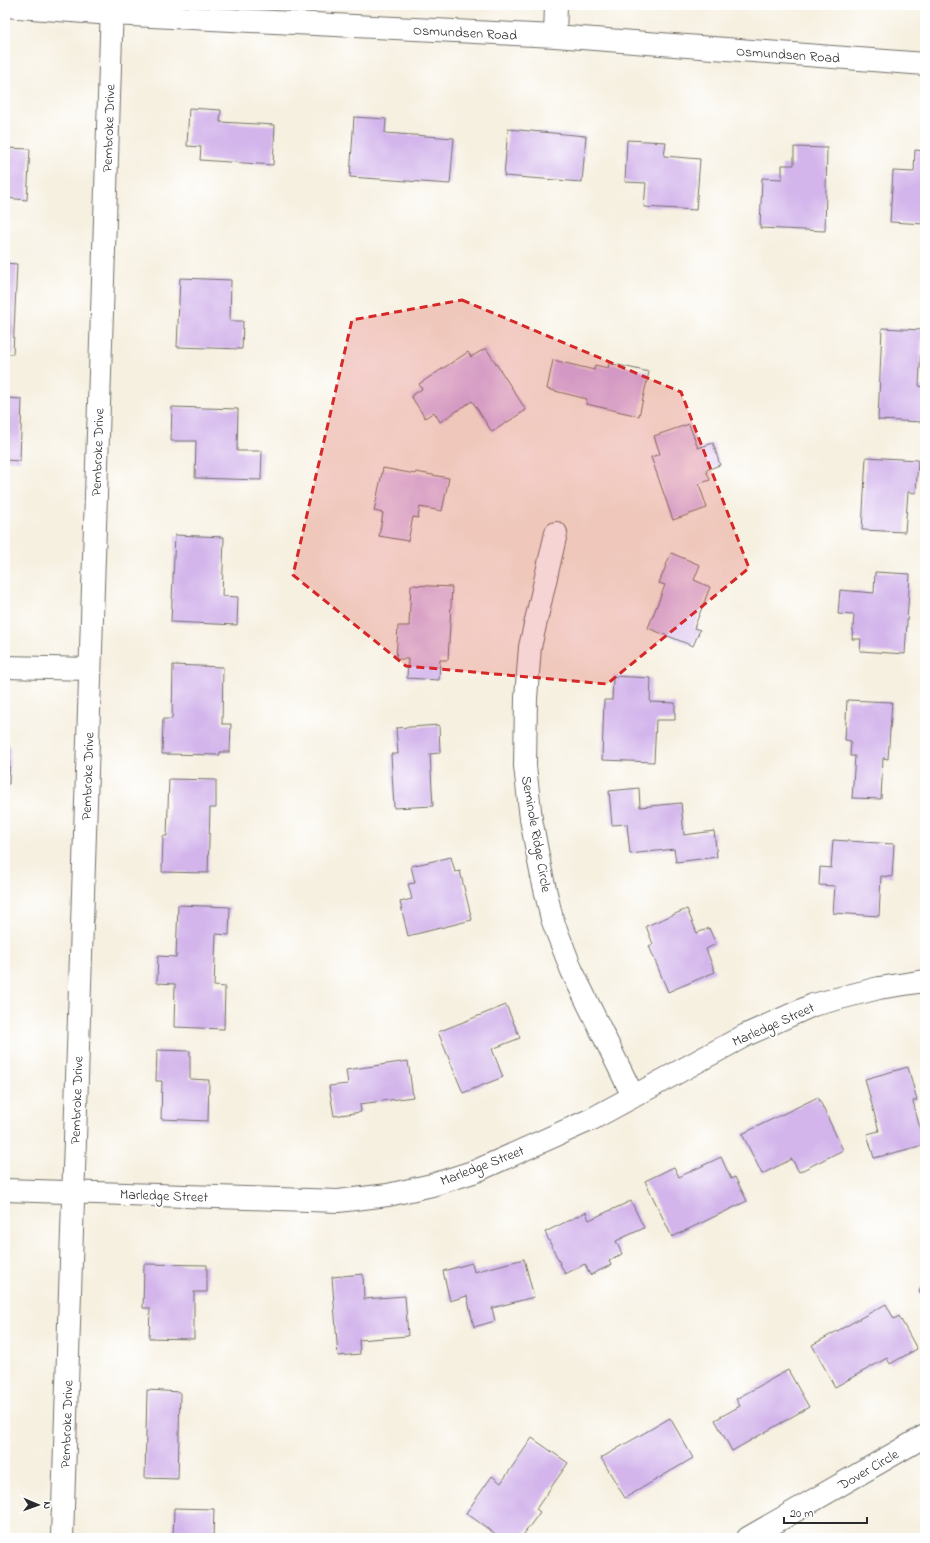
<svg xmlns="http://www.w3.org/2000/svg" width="930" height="1543" font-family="'Indie Flower',sans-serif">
	<rect width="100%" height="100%" fill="#fff"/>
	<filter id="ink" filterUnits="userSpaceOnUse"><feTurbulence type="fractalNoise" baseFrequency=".025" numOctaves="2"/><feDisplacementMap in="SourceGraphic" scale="8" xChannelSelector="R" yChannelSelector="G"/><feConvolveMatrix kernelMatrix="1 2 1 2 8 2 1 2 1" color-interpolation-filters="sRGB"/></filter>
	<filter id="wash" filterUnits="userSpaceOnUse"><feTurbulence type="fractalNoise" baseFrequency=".012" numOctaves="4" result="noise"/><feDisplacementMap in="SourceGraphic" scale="16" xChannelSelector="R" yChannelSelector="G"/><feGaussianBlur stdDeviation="0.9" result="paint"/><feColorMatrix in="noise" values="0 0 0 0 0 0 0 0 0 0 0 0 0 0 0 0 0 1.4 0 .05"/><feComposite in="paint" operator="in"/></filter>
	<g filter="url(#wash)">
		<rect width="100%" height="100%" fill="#f6f0e0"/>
		<g id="blocks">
			<path fill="#d3b5eb" d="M189 108 221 110 220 122 275 125 273 165 200 160 201 147 187 146Z
				M354 117 386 119 385 133 454 138 450 184 350 177Z
				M508 129 586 136 582 182 504 176Z
				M627 140 666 142 664 156 700 159 696 210 644 207 646 183 625 182Z
				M794 147 827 148 825 231 760 228 762 178 782 179V165H794Z
				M5 148 30 149 27 200 5 198Z
				M915 150 925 151V224L890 222 893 171 914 172Z
				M5 263 17 264 13 354H5Z
				M180 278 231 280 230 321H243L242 349 177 347Z
				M882 328 922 330 919 386 924 387 923 422 878 420Z
				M486 348 526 410 492 432 472 401 440 422 434 412 425 418 411 396 422 389 419 384 468 352 471 357Z
				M553 360 594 370 595 365 608 368 609 363 649 372 639 416 586 404 587 399 547 389Z
				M5 398 22 399 20 461 5 460Z
				M172 407 238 409 237 451H262L261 480 195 478 196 441H171Z
				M689 424 698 448 713 443 720 465 706 470 710 480 699 484 707 508 673 520 651 457 660 454 654 436Z
				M866 457 918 460 916 493 908 492 905 532 862 530Z
				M383 468 415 474 416 472 449 478 442 511 420 507 418 518 413 517 408 541 379 536 383 513 374 511Z
				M175 535 224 537 222 596 238 597 237 625 171 622Z
				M671 553 700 565 694 580 710 587 694 628 700 630 693 646 648 628 665 585 659 583Z
				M875 572 910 574 905 654 860 651 861 639H852L854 615 838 614 840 590 874 593Z
				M411 585 452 587 448 660H440L439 680 407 678 408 659H396L398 626H409Z
				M173 665 223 667 222 724H231L230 752H220V755L162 754 163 719H172Z
				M613 676 651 678 650 702 675 703V720H656L654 762 602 760 604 700H612Z
				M847 700 892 702 888 759 883 758 881 799 852 798 855 756H850L851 741 845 740Z
				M439 725 440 753 430 754 433 806 394 808 391 754H398L396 728Z
				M5 746 10 747 9 784H5Z
				M169 779 216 780V808H210L208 873 162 872 163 836H167Z
				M639 788 640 807 681 803 684 835 714 831 717 857 676 862 674 849 630 854 627 824 612 825 609 791Z
				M833 840 894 844 892 877 881 876 879 916 833 913 835 886 819 885 820 867 831 868Z
				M451 857 455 872 460 871 472 920 408 936 400 902 412 899 408 884 415 883 411 866Z
				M178 905 230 907 229 935 216 934 214 986 225 987 224 1029 174 1027 175 984 157 983 158 956 176 957Z
				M687 909 697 933 709 928 716 944 706 949 715 972 668 992 649 946 653 944 646 926Z
				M506 1005 520 1038 492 1049 503 1077 463 1093 438 1032Z
				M157 1050 190 1051V1079L209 1080 208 1121 161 1119 162 1081H156Z
				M408 1061 413 1097 360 1104 361 1112 334 1116 329 1086 348 1084 346 1070Z
				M908 1067 917 1100 913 1101 924 1145 874 1158 867 1134 879 1131 865 1079Z
				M818 1097 843 1150 799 1172 792 1159 762 1174 742 1134Z
				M721 1157 731 1179 735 1177 747 1201 672 1237 645 1181 674 1167 679 1177Z
				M631 1201 644 1228 616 1241 622 1254 609 1261 611 1265 590 1275 585 1264 565 1274 545 1232 586 1212 589 1220Z
				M524 1259 534 1297 492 1308 495 1321 474 1327 467 1296 450 1301 443 1271 472 1263 474 1272Z
				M144 1264 207 1265V1292H194V1339L149 1338 150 1308H143Z
				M363 1274 364 1299 405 1296 408 1336 359 1340 360 1354 338 1356 332 1277Z
				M925 1278V1295L919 1292Z
				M886 1304 894 1319 899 1316 917 1349 890 1364 887 1358 835 1387 812 1345Z
				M788 1370 809 1407 732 1451 715 1420 740 1406 736 1399Z
				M147 1390 180 1392 178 1479 145 1478Z
				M670 1418 693 1458 625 1498 601 1458Z
				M532 1438 568 1463 536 1509 540 1512 521 1538H501L466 1513 492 1476 501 1483Z
				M174 1508 214 1509 213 1538H173Z"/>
		</g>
	</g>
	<g filter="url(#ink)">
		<use href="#blocks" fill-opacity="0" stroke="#72706a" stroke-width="1"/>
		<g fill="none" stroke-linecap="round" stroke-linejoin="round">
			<defs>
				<path id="minor" d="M5 6 112 14 555 36 925 64
					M555 36 556 5
					M556 533 530 647 526 698 525 766 531 819 541 872 552 919 572 971 633 1096
					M5 667 90 669
					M5 1190 338 1201 388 1195 432 1185 476 1171 592 1119 746 1035 813 1005 879 988 925 981
					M62 1538 112 5
					M748 1538 925 1436"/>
			</defs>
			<use href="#minor" stroke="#72706a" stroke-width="24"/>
			<use href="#minor" stroke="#fff" stroke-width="22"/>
		</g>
	</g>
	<path fill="#d62828" fill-opacity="0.2" stroke="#d62828" stroke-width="3" stroke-dasharray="8 5" stroke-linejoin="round" d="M462 300 681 392 749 568 607 684 406 666 293 575 352 320Z"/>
	<g text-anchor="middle" stroke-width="4" stroke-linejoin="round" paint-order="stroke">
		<g font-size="14" fill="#2b2b2b" stroke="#fff">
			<text transform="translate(465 32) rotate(3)" y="5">Osmundsen Road</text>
			<text transform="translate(788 54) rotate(4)" y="5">Osmundsen Road</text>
			<text transform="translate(108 128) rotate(-88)" y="5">Pembroke Drive</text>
			<text transform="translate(97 452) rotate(-88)" y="5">Pembroke Drive</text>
			<text transform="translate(87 776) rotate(-88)" y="5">Pembroke Drive</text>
			<text transform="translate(537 834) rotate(80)" y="5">Seminole Ridge Circle</text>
			<text transform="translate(773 1024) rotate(-24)" y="5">Marledge Street</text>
			<text transform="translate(76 1100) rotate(-88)" y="5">Pembroke Drive</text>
			<text transform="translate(482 1165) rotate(-21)" y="5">Marledge Street</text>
			<text transform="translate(164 1195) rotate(2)" y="5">Marledge Street</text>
			<text transform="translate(66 1424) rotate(-88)" y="5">Pembroke Drive</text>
			<text transform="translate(868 1469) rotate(-30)" y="5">Dover Circle</text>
		</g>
	</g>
	<rect width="930" height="1543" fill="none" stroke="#fff" stroke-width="20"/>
	<g transform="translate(38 1505) rotate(92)" stroke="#ffffff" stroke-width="3" paint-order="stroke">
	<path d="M0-3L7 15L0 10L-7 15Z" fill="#2b2b2b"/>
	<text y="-6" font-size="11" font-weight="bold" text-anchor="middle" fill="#2b2b2b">N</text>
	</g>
	<path d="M784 1517v6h83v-6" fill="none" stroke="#2b2b2b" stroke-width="2"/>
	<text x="790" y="1517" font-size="12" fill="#2b2b2b" stroke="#ffffff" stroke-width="3" paint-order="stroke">20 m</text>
</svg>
